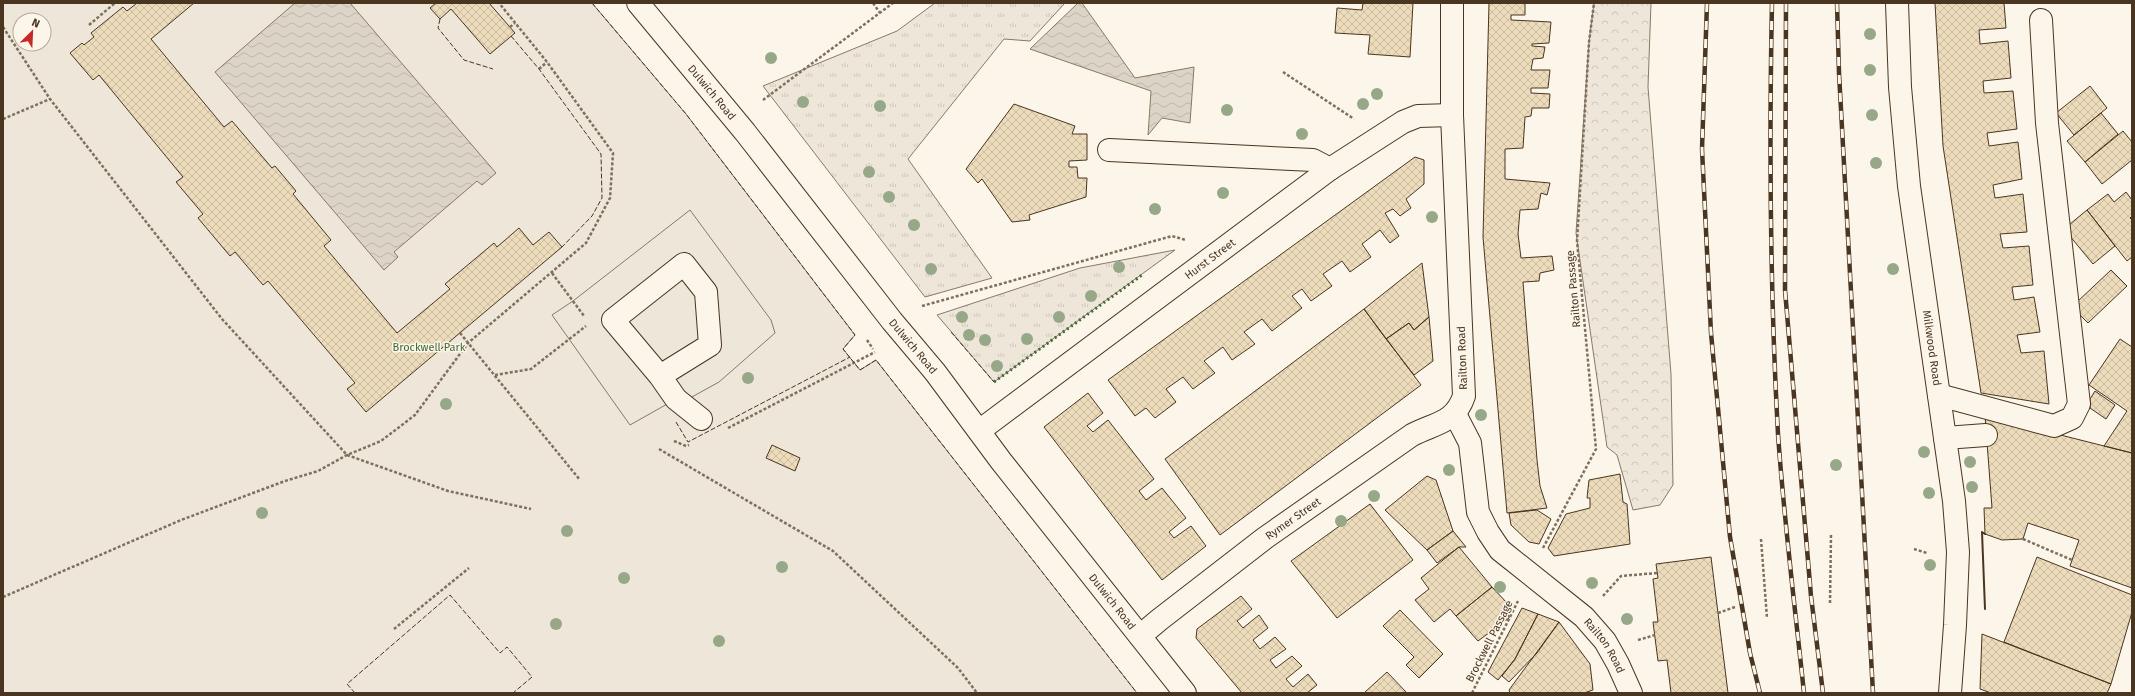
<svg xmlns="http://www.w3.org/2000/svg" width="2135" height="696" font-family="'Fira Sans',sans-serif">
	<defs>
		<pattern id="grass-tufts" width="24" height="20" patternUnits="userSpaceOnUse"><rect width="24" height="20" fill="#ede6d9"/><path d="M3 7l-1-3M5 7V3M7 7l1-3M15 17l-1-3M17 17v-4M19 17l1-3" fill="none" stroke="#cdc6ba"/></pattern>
		<pattern id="forest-crowns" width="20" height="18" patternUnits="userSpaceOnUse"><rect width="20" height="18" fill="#ede6d9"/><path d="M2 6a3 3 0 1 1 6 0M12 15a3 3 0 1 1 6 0" fill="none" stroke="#cdc6ba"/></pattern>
		<pattern id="water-waves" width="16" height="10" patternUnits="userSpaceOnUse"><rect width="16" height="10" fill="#dcd4c6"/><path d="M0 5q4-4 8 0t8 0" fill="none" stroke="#beb7aa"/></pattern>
		<pattern id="building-cross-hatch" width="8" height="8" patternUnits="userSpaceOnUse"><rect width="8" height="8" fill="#ecdcbc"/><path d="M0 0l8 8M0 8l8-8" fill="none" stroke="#ccbda1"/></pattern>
	</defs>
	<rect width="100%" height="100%" fill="#fbf6e9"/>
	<path fill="url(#grass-tufts)" stroke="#887966" d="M935 3H1065L1030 41 1004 39 908 159 992 278 925 297 763 86 897 31Z
		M1175 250 994 382 937 315 1080 268Z"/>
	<path fill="url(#forest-crowns)" stroke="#887966" d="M1594 3H1651L1648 87 1671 374 1673 485 1660 505 1633 510 1617 455 1607 447 1576 233 1589 42Z"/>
	<path fill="#ede6d9" stroke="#887966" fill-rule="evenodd" d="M3 3H592L686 114 855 335 843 349 860 370 876 360 1137 693H3ZM20 20H44V44H20Z"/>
	<path fill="#ede7d9" stroke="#887966" d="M690 210 771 320 775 333 719 382 690 398 676 399 630 425 552 315 573 301Z"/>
	<path fill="url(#water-waves)" stroke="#887966" d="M295 3H350L496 173 482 185 477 181 394 252 398 257 384 270 215 72Z
		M1078 3H1082L1135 78 1194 67 1190 123 1162 118 1148 135 1151 91 1030 49Z"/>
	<path fill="url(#building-cross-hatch)" stroke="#4a3520" d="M137 3H194L151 39 224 127 232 121 272 168 275 166 296 191 293 194 331 240 324 246 397 333 450 289 445 284 494 243 497 247 519 228 533 245 549 232 562 247 366 412 347 389 355 383 268 281 263 285 235 252 230 256 198 218 203 214 176 182 183 177 99 75 93 80 70 53 82 43 84 45 94 37 91 33 123 7 127 11Z
		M436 3H489L515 33 490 54 451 9 440 19 430 8Z
		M1363 3H1413L1410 57 1368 54 1370 35 1335 33 1337 8 1362 10Z
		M1489 3H1525V15H1511V20L1551 22 1549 43 1532 44V46L1545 47 1543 58 1533 59 1531 70H1550L1548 88H1531V93L1550 94 1549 108H1532L1531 116 1525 117 1523 148 1505 149V179L1550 183 1547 195 1541 193 1538 209 1520 210 1518 234 1521 258 1552 256 1554 270 1540 273 1539 281 1523 282 1537 460 1540 486 1547 508 1507 513 1483 237Z
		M1935 3H2004L2006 28 1979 30 1980 44 2008 41 2011 78 1983 81 1984 93 2013 91 2017 129 1987 133 1989 146 2018 142 2022 179 1993 185 1995 198 2023 194 2027 232 2000 234 2003 248 2029 246 2033 285 2012 287 2014 300 2034 297 2040 332 2017 335 2021 353 2044 351 2049 404 1981 393 1943 146Z
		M2090 86 2107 108 2074 135 2056 113Z
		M1014 104 1075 126 1072 134H1087V160L1069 161V167H1077L1078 178H1087L1086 197 1029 215 1030 220 1012 222 982 179 978 183 966 169Z
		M2101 113 2118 134 2085 162 2067 141Z
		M2123 131 2132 142V160L2102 184 2085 162Z
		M1415 157 1424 160V184L1406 199 1411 208 1400 216 1393 209 1385 213 1399 236 1390 243 1380 230 1362 244 1371 257 1350 272 1342 261 1323 274 1332 286 1311 301 1302 289 1292 296 1302 308 1272 331 1262 319 1244 332 1255 344 1232 360 1223 347 1204 361 1215 373 1193 389 1183 377 1166 389 1176 402 1155 418 1146 408 1135 416 1108 380Z
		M2126 192 2132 200V216L2130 218 2132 220V257L2127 261 2087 210 2108 194 2114 202Z
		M2087 210 2115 246 2093 264 2064 229Z
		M1422 263 1429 317 1414 330 1409 323 1386 339 1364 309Z
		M2111 270 2127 286 2088 323 2078 313 2077 302Z
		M1364 309 1421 385 1220 535 1165 459Z
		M1429 317 1433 361 1414 375 1386 339 1409 323 1414 330Z
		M2120 339 2132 347V453L2104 446 2127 411 2089 385Z
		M2095 391 2115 405 2106 419 2090 408V399Z
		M1088 393 1103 413 1087 426 1093 432 1108 420 1154 479 1139 491 1146 500 1162 488 1186 518 1169 532 1174 538 1191 526 1206 546 1162 580 1044 427Z
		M1985 416 2132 453V588L2070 566 2079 540 2028 523 2023 539 2002 540 1985 534 1984 508H1992Z
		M772 445 800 458 795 471 766 458Z
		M1620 474 1623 502 1627 504 1630 544 1554 556 1548 548 1566 514 1590 508V498H1587L1589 480Z
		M1427 476 1436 480 1453 531 1427 550 1385 510Z
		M1370 504 1413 560 1337 618 1291 561Z
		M1537 510 1551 519 1539 544 1529 542 1511 525 1509 513Z
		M1453 531 1466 547H1459L1437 563 1427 550Z
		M1459 547 1492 587 1456 616 1450 609 1434 622 1415 600 1429 589 1421 578Z
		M1711 557 1728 693H1671L1667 660 1658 661 1653 622H1658L1653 579 1658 578 1656 564Z
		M2037 557 2132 595V612L2111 684 2004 642Z
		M1492 587 1508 604 1509 618 1478 641 1456 616Z
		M1241 596 1252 609 1237 621 1243 628 1259 615 1268 628 1253 640 1260 649 1275 637 1286 649 1270 660 1276 668 1292 656 1302 666 1286 679 1293 687 1308 674 1317 685 1307 693H1242L1196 638 1197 629Z
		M1522 608 1538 614 1515 659 1498 680 1488 672Z
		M1400 610 1443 654 1419 678 1406 665 1414 657 1383 626Z
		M1538 614 1559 622 1537 653 1509 682 1502 676 1515 659Z
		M1559 622 1590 664 1593 690 1584 693H1510L1509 690Z
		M1982 634 2111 684 2107 693H1991L1980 689Z
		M1387 672 1407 693H1364Z"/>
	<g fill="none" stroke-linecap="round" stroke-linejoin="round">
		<defs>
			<g id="minor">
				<path d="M1109 150 1313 160 1330 169"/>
				<path d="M660 376 710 345 706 292 684 264 613 320 660 376 676 399 701 419"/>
				<path d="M1939 395 2054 426 2072 418 2079 404 2047 123 2041 20"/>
				<path id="s1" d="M1455 414 1470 443 1478 512 1488 532 1500 550 1584 617 1605 641 1618 664 1631 693"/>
				<path id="s2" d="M979 431 1330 169 1403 122 1418 116 1452 115"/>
				<path d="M1945 438 1986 435"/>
				<path id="s3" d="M1140 636 1159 620 1265 538 1412 435C1435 423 1455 423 1464 396L1452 115V3"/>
			</g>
			<g id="major">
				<path id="s4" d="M638 3 745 132 892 321 935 372 1001 461 1185 693"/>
				<path id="s5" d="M1897 3 1900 87 1909 186 1954 501 1958 552 1955 625 1950 693"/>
			</g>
		</defs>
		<use href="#minor" stroke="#4a3520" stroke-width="24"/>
		<use href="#major" stroke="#4a3520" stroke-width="24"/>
		<path stroke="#7f6f5c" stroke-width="2.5" stroke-dasharray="3 2" stroke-linecap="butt" d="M873 3 880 13
			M89 25 115 3
			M3 27 50 99 222 319 347 455 448 491 531 509
			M510 27 515 23
			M539 69 547 62
			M1283 72 1354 119
			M763 100 893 3
			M3 119 50 99
			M552 273 584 316
			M922 306 1172 236 1186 240
			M460 333 580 480
			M867 340 873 349
			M495 375 531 369 586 326
			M728 428 875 352
			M674 441 686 446 689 445
			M659 449 833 551 958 668 977 693
			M1761 539 1767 618
			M2023 539 2072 560
			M1543 548 1596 449 1577 241 1589 42 1594 3
			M1914 549 1927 553
			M1603 596 1621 576 1657 573
			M3 597 181 520 285 481 318 471 347 455 381 441 415 415 468 343 586 243 610 198 613 153 547 62 499 3
			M1830 603 1831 535
			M1718 613 1735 607
			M394 629 469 568
			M1638 640 1655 635
			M1472 693 1518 601"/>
		<use href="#minor" stroke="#fbf6e9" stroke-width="22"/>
		<use href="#major" stroke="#fbf6e9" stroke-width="22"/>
		<defs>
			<path id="rail" d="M1707 3 1702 149 1711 333 1730 537 1750 653 1760 693
				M1772 3C1769 147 1770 290 1778 434 1784 521 1795 607 1804 693
				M1786 3 1785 290 1811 596 1823 693
				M1837 3 1839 73 1873 693"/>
		</defs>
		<use href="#rail" stroke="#4a3520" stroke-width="4.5"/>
		<use href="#rail" stroke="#fbf6e9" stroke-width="3" stroke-dasharray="9" stroke-linecap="butt"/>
		<path stroke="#436837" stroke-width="3" stroke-dasharray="2 3" stroke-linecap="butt" d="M994 382 1142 275"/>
		<path stroke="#4a3520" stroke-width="1" stroke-dasharray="5 2" stroke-linecap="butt" d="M592 3 686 114 855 335 843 349 860 370 876 360 1137 693
			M440 19 438 28 464 60 493 69
			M511 36 539 69 601 154 602 198 592 216 562 247
			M951 332 994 382
			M676 422 688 442 850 357
			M355 693 347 684 450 595 500 653 507 647 532 677 513 693"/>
		<path stroke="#4a3520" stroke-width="2" d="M1985 609 1982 532 1985 534"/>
	</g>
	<g fill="#96a887">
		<circle cx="1870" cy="34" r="6"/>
		<circle cx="771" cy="58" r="6"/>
		<circle cx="1870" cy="70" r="6"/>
		<circle cx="1377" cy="94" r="6"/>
		<circle cx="803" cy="102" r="6"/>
		<circle cx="1363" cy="104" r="6"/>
		<circle cx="880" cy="106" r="6"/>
		<circle cx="1227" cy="110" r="6"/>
		<circle cx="1872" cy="115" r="6"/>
		<circle cx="1302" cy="134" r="6"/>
		<circle cx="1876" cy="163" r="6"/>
		<circle cx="869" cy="172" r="6"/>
		<circle cx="1223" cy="193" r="6"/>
		<circle cx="889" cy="197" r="6"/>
		<circle cx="1155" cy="209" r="6"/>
		<circle cx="1432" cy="217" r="6"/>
		<circle cx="914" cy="225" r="6"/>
		<circle cx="1119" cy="267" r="6"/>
		<circle cx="931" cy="269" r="6"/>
		<circle cx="1893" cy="269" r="6"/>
		<circle cx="1091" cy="296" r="6"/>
		<circle cx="962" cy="317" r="6"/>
		<circle cx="1059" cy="317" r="6"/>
		<circle cx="969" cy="335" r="6"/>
		<circle cx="1027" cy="339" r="6"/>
		<circle cx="985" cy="340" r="6"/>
		<circle cx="997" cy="366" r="6"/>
		<circle cx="748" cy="378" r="6"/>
		<circle cx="446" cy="404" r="6"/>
		<circle cx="1481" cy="415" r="6"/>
		<circle cx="1924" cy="452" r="6"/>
		<circle cx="1970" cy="462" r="6"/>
		<circle cx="1836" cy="465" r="6"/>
		<circle cx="1449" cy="470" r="6"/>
		<circle cx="1972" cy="487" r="6"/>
		<circle cx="1929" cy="493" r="6"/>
		<circle cx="1374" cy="496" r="6"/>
		<circle cx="262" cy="513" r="6"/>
		<circle cx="1341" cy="521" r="6"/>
		<circle cx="567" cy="531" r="6"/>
		<circle cx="1930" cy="565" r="6"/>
		<circle cx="782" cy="567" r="6"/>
		<circle cx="624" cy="578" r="6"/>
		<circle cx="1592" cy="583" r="6"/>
		<circle cx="1500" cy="587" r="6"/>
		<circle cx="1627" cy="619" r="6"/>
		<circle cx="556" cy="624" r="6"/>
		<circle cx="719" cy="641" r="6"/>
	</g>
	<g text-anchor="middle" stroke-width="3" stroke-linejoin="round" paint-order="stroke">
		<g font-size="11" fill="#4a3520" stroke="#fbf6e9">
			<text dy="4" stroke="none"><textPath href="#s4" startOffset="116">Dulwich Road</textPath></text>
			<text dy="4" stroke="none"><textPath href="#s2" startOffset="288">Hurst Street</textPath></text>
			<text transform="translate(1573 289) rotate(-95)" y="4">Railton Passage</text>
			<text dy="4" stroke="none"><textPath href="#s4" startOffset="440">Dulwich Road</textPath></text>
			<text dy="4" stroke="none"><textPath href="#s5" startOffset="347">Milkwood Road</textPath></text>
			<text transform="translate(1462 358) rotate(-92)" y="4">Railton Road</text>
			<text dy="4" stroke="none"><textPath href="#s3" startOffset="193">Rymer Street</textPath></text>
			<text dy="4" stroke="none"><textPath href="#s4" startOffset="764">Dulwich Road</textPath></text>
			<text transform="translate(1489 641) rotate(-63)" y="4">Brockwell Passage</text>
			<text dy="4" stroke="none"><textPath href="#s1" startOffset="289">Railton Road</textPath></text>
		</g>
		<g font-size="11" fill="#436837" stroke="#fbf6e9">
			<text x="429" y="351">Brockwell Park</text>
		</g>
	</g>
	<rect width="2135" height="696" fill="none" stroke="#4a3520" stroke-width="8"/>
	<g transform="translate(32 32) rotate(24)"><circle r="19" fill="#fbf6e9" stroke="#b4a999"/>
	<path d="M0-3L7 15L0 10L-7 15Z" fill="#c62828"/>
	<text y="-6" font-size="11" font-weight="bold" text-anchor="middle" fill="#4a3520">N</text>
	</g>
</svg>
